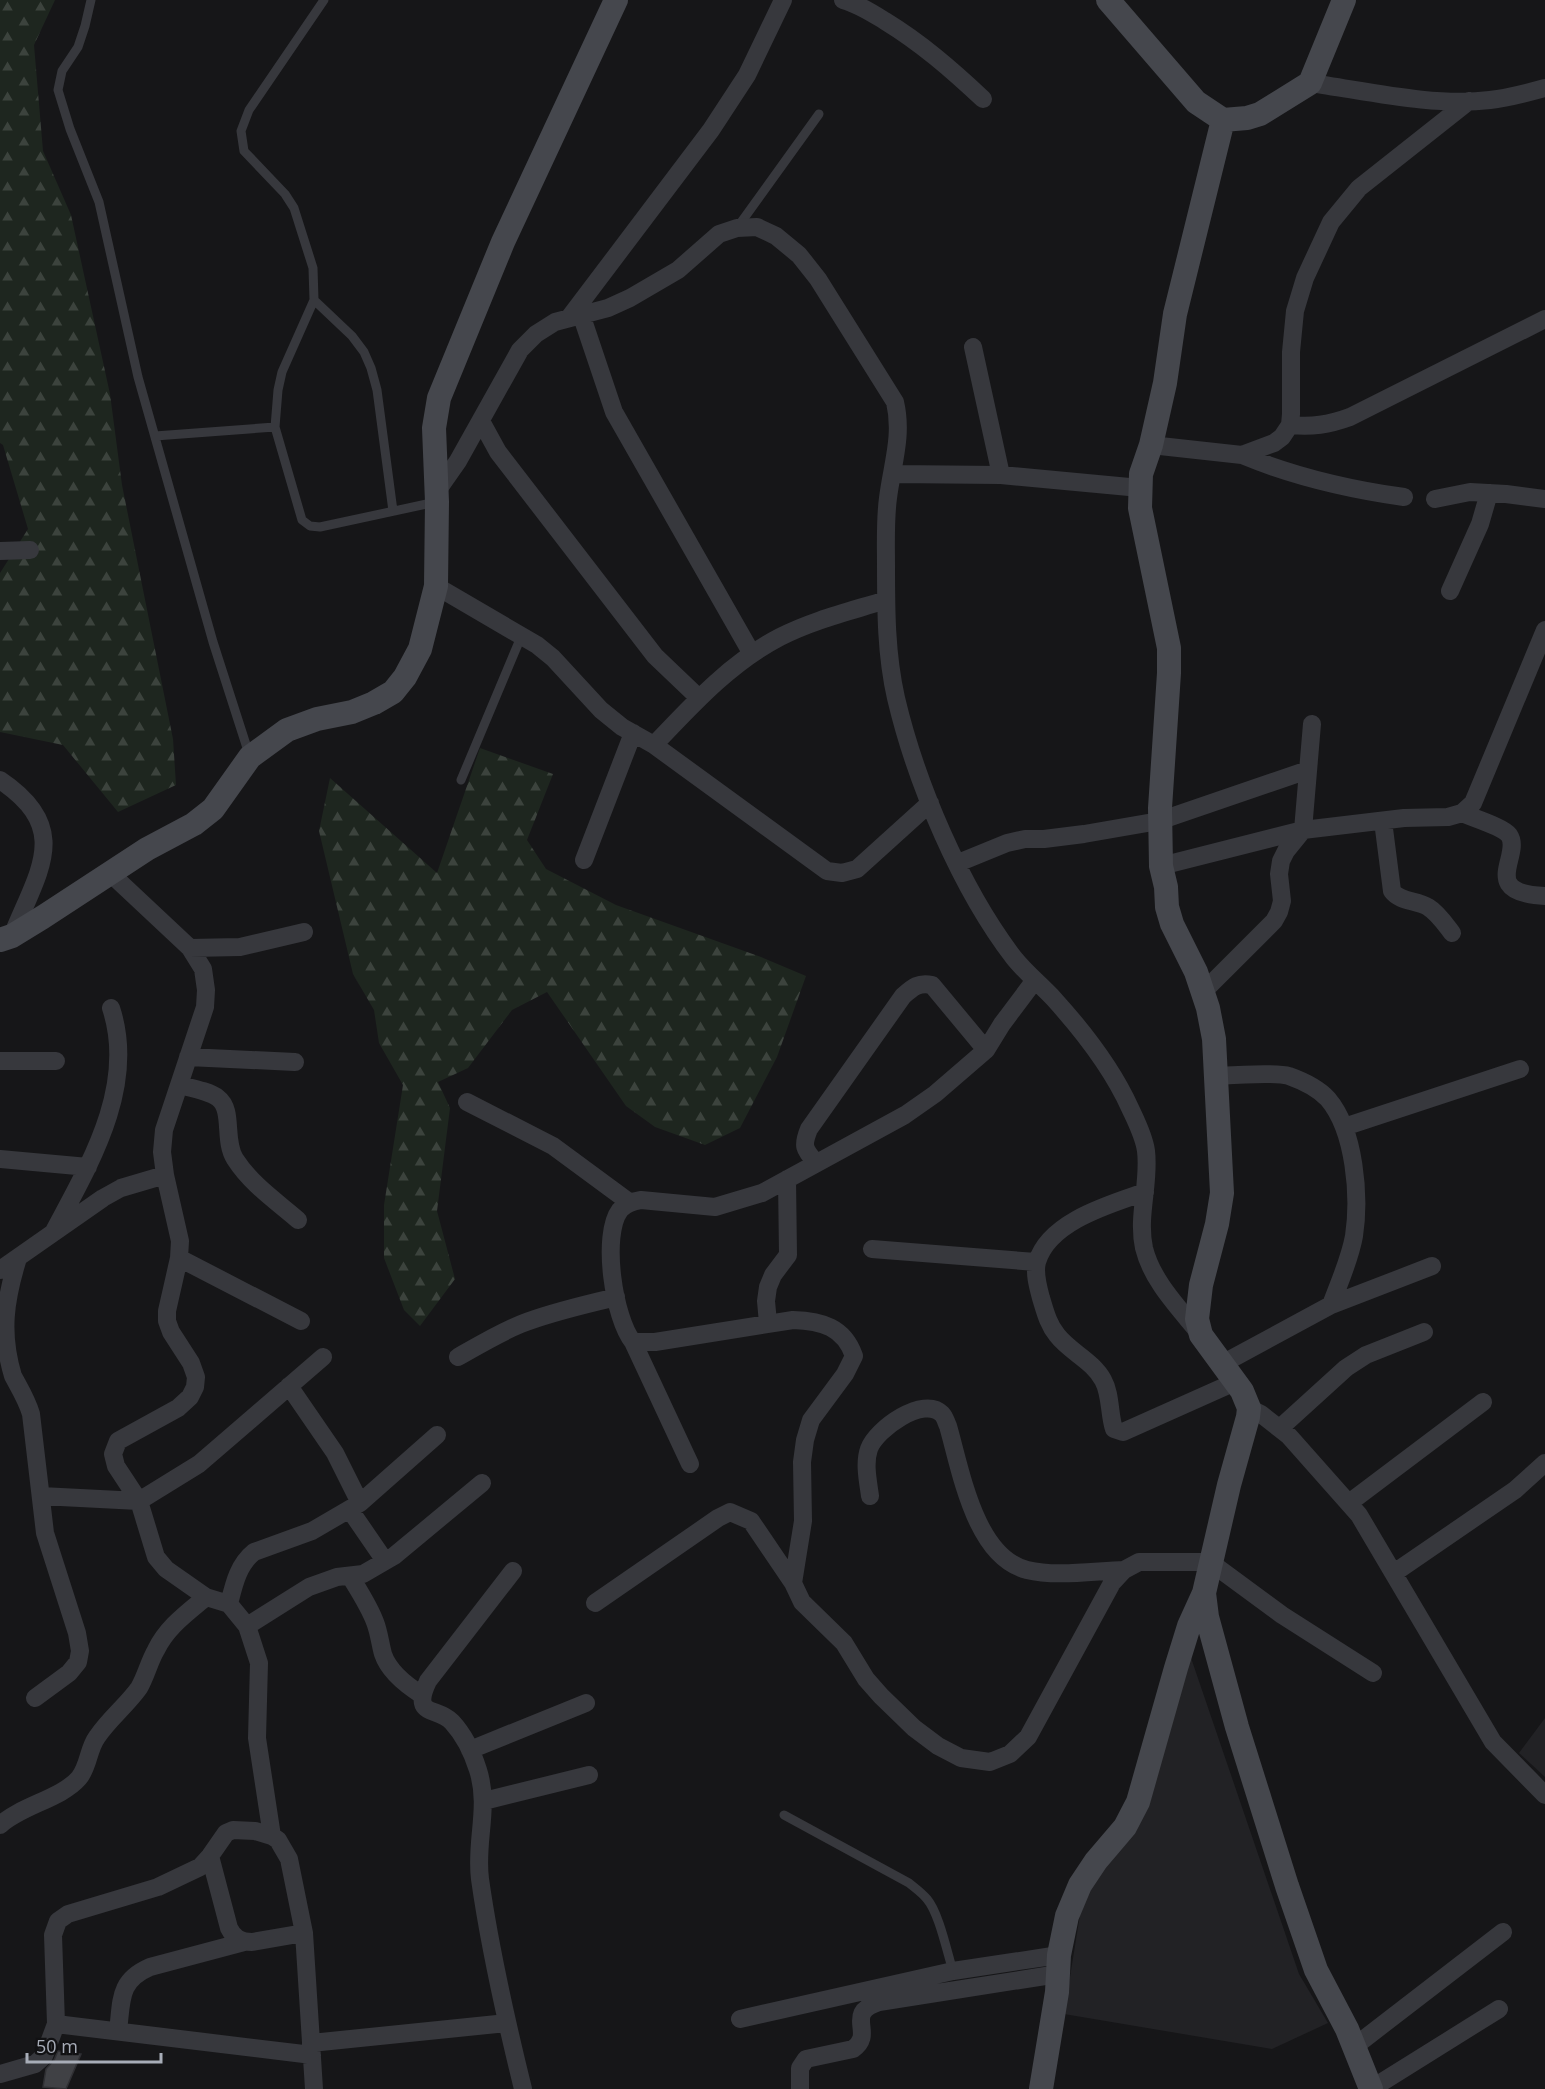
<svg xmlns="http://www.w3.org/2000/svg" width="1545" height="2089" font-family="'Open Sans',sans-serif">
	<defs>
		<pattern id="forest-firs" width="22" height="20" patternUnits="userSpaceOnUse" patternTransform="scale(1.5)"><rect width="22" height="20" fill="#1e261f"/><path d="M5 1l3.5 6h-7zM16 11l3.5 6h-7z" fill="#3c433d"/></pattern>
	</defs>
	<rect width="100%" height="100%" fill="#161618"/>
	<path fill="#222225" d="M1189 1652 1299 1974 1328 2023 1272 2049 1064 2014 1084 1890 1134 1835Z
		M1545 1718V1777L1519 1753Z"/>
	<path fill="url(#forest-firs)" d="M0 0H55L34 45 43 151 71 215 110 394 122 485 173 739 176 785 118 812 63 745 0 732V573L28 529 3 445 0 443Z
		M480 748 553 774 527 840 546 869 616 905 761 957 806 976 777 1057 740 1128 705 1145 655 1127 626 1106 547 992 512 1010 468 1068 438 1082 450 1108 437 1211 455 1279 420 1326 404 1310 384 1258V1205L403 1085 379 1043 374 1010 353 974 319 831 330 778 437 873Z"/>
	<path fill="#404145" stroke="#303034" stroke-width="1.5" d="M58 2051 81 2054 66 2089 43 2087 46 2069 54 2060Z"/>
	<g fill="none" stroke-linecap="round" stroke-linejoin="round">
		<path stroke="#37383d" stroke-width="9" d="M91 0 85 26 78 47 62 71 58 90 70 129 99 202 138 377 213 642 249 754
			M324 0 249 110 241 131 244 151 285 194 294 208 313 268 314 300 282 372 278 390 275 427 302 520 310 526 320 527 436 502
			M737 228 819 114
			M314 300 352 336 364 352 371 368 377 390 393 511
			M155 436 275 427
			M461 780 521 637
			M784 1815 909 1883C915 1888 922 1893 927 1899 939 1913 947 1952 953 1971"/>
		<path stroke="#37383d" stroke-width="18" d="M843 0C858 4 872 13 885 21 921 43 951 69 983 99
			M1310 83C1367 91 1433 107 1490 100 1509 98 1527 93 1545 88
			M581 314 614 412 752 654
			M569 318 711 130 747 75 783 0
			M973 347 1001 475
			M481 421 498 452 655 656 699 698
			M1290 425C1312 427 1328 425 1350 417L1545 319
			M1151 445 1242 455 1274 443 1282 437 1290 425 1291 414V352L1295 311 1305 278 1331 222 1359 188 1469 101
			M1242 455C1295 477 1347 489 1404 497
			M893 474 1001 475 1140 488
			M437 491 458 461 520 350 536 334 555 322 608 308 630 298 678 270 719 234 737 228 757 227 776 236 799 255 818 279 895 402C903 436 892 465 888 498 885 520 886 543 886 565 886 610 886 654 896 698 916 783 961 889 1014 958 1026 973 1041 985 1054 999 1083 1031 1112 1068 1130 1108 1136 1121 1144 1136 1146 1151 1150 1183 1137 1216 1144 1248 1152 1281 1179 1308 1200 1334
			M1435 499 1470 492 1506 494 1545 499
			M0 551 30 550
			M436 586 537 645 553 658 601 710 622 727 654 745 827 871 842 873 857 869 930 803
			M1450 591 1480 524 1489 493
			M654 745C692 705 730 663 780 637 813 620 851 611 886 600
			M0 780C73 829 38 871 12 936
			M1462 813C1473 818 1503 827 1509 835 1523 855 1477 893 1545 896
			M1383 821 1392 891C1400 902 1417 900 1428 907 1438 913 1445 924 1452 933
			M584 860 633 733
			M958 863 1007 843 1025 839H1044L1084 834 1159 821 1308 770
			M1161 866 1303 830 1404 818 1448 817 1462 813 1473 803 1545 630
			M110 873 190 948 203 969 206 990 205 1007 164 1130 162 1152 165 1175 180 1241 179 1258 167 1311V1321L171 1332 191 1363 196 1377 195 1387 190 1397 178 1408 118 1441 113 1454 116 1466 139 1501 156 1557 166 1569 206 1597 229 1604 247 1626 259 1663 257 1738 272 1836
			M190 948 240 947 304 932
			M1035 980 1002 1024 986 1050 935 1094 905 1115 762 1193 715 1207 641 1200C633 1201 626 1203 620 1210 601 1235 614 1319 633 1342H655L793 1320C822 1321 844 1327 854 1356L845 1374 811 1420 805 1440 802 1462 803 1521 793 1583 802 1602 844 1643 866 1679 881 1696 914 1728 938 1746 961 1758 990 1762 1010 1754 1028 1737 1112 1583 1124 1570 1139 1562H1210L1282 1615 1373 1673
			M1203 992 1274 921 1279 912 1282 901 1279 874 1281 861 1286 851 1303 830 1312 724
			M188 1057 295 1062
			M0 1061H56
			M1216 1076C1233 1075 1276 1072 1289 1076 1303 1081 1318 1088 1328 1099 1355 1131 1360 1196 1354 1236 1350 1259 1339 1283 1331 1305
			M179 1085C191 1088 209 1091 218 1098 234 1110 223 1141 235 1159 251 1184 276 1201 298 1220
			M467 1102 553 1146 629 1202
			M1344 1127 1520 1069
			M0 1159 88 1167
			M816 1163C804 1149 802 1146 809 1129L903 996C913 987 919 982 932 985L986 1050
			M1145 1192C1111 1204 1049 1221 1037 1262 1034 1273 1038 1287 1041 1298 1045 1311 1048 1324 1057 1335 1070 1352 1093 1361 1103 1380 1111 1394 1109 1414 1114 1429L1123 1432 1235 1382
			M53 1233C89 1165 137 1087 111 1008
			M872 1249 1036 1262
			M18 1258C5 1300 0 1333 13 1376 20 1389 27 1400 31 1414L45 1533 77 1633 80 1651 78 1662 69 1673 35 1698
			M179 1258 301 1321
			M0 1270 103 1198 121 1188 165 1175
			M768 1323 766 1301 768 1287 773 1275 788 1255 787 1179
			M633 1342 690 1464
			M458 1357C479 1345 499 1333 521 1324 551 1312 584 1305 616 1297
			M1222 1364 1331 1305 1432 1266
			M289 1386 335 1453 360 1503
			M1249 1408 1261 1414 1289 1436 1359 1515 1493 1742 1545 1795
			M1280 1428 1346 1368 1366 1355 1424 1332
			M41 1496 139 1501 199 1464 323 1357
			M870 1496C868 1481 864 1463 869 1449 876 1429 924 1395 942 1414 945 1417 946 1422 948 1426 961 1471 975 1557 1027 1570 1055 1577 1094 1571 1124 1570
			M1349 1503 1483 1402
			M350 1510 385 1561
			M513 1571 428 1681C411 1718 437 1706 452 1722 464 1735 473 1754 478 1770 490 1807 475 1842 480 1879 490 1950 506 2020 523 2089
			M1394 1573 1515 1490 1545 1463
			M350 1576C359 1591 369 1606 375 1622 379 1632 380 1643 383 1654 389 1672 406 1685 422 1695
			M595 1603 718 1518 730 1512 751 1521 793 1583
			M229 1604C234 1584 238 1565 254 1552L312 1531 360 1503 437 1435
			M247 1626 309 1587 337 1577 363 1574 394 1556 482 1483
			M470 1750 586 1703
			M484 1801 589 1775
			M0 1825C22 1805 61 1799 79 1778 89 1766 88 1749 97 1737 109 1719 126 1706 139 1688 146 1676 149 1662 156 1650 167 1627 187 1613 206 1597
			M210 1856 229 1928C234 1938 240 1942 252 1942L304 1933
			M740 2019 953 1971 1059 1955
			M56 2024 312 2055
			M118 2031C122 2000 118 1981 150 1967L244 1942
			M311 2043 507 2023
			M1355 2046 1503 1932
			M0 2074 35 2064 44 2056 56 2024 53 1935 58 1921 68 1914 158 1887 200 1867 210 1856 226 1833 233 1830 255 1831 272 1836 278 1840 289 1859 304 1933 314 2089
			M800 2089V2068L806 2059 853 2049C876 2033 843 2014 879 2002L1058 1974
			M1371 2089 1499 2009"/>
		<path stroke="#45474d" stroke-width="24" d="M1108 0 1196 102 1223 120 1247 118 1260 114 1310 83 1344 0
			M0 940 12 936 43 917 147 849 194 824 213 809 250 757 287 730 317 719 352 712 374 703 393 692 405 677 420 649 436 586 437 502 434 428 439 398 503 242 616 0
			M1204 1593 1207 1617 1237 1727 1287 1886 1316 1970 1347 2029 1371 2089
			M1041 2089 1057 1992 1059 1955 1067 1916 1080 1885 1096 1861 1125 1827 1138 1802 1176 1668 1189 1626 1204 1593 1229 1485 1248 1417 1249 1408 1242 1391 1201 1335 1197 1319 1201 1285 1217 1224 1222 1193 1214 1039 1208 1008 1196 972 1172 924 1167 907 1166 887 1161 866 1160 808 1169 673V648L1140 508 1141 474 1151 445 1165 383 1175 314 1223 120"/>
	</g>
	<path d="M27 2053v9h134v-9" fill="none" stroke="#a8adb8" stroke-width="3"/>
	<text x="36" y="2053" font-size="18" fill="#a8adb8" stroke="#111113" stroke-width="4.5" paint-order="stroke">50 m</text>
</svg>
